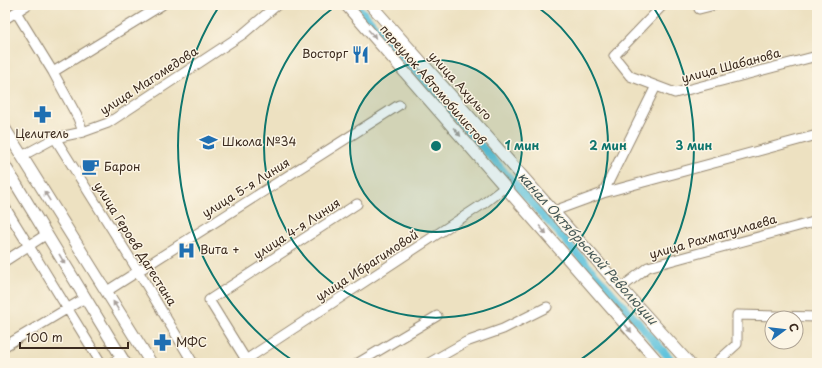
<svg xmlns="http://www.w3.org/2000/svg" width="822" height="368" font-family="'Playpen Sans',sans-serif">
	<rect width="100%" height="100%" fill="#fcf5e5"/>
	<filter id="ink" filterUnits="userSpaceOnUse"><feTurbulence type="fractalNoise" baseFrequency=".025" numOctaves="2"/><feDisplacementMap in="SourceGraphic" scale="8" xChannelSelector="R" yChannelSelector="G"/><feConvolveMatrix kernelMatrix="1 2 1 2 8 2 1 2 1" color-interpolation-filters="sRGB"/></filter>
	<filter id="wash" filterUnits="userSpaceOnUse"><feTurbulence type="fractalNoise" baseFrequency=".012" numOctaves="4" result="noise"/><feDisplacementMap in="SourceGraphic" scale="16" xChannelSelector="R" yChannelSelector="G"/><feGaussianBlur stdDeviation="0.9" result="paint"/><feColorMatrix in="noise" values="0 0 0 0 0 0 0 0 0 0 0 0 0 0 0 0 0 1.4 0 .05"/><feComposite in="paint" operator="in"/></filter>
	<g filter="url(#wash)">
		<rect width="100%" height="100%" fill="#ede1c1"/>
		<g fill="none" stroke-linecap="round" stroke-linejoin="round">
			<path stroke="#5fc3dd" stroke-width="8" d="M356 5 674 363"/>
		</g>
	</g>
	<g filter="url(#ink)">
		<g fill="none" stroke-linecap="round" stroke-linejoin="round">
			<defs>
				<path id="minor" d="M663 5 614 56 630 76 675 93 817 56
					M699 9 715 5
					M16 12 53 72 78 118 83 132
					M5 19 27 5
					M53 72 162 5
					M55 138 138 271 193 363
					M22 156 55 138 83 132 108 123 243 34 277 5
					M5 186 15 180
					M603 193 656 86
					M5 207 101 363
					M554 211 603 193 817 135
					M5 261 47 234
					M621 288 648 267 817 221
					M107 291 399 105
					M5 346 85 298
					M112 363 122 357
					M241 363 483 204 505 187
					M248 363 209 300 357 204
					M358 363 437 316
					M429 363 466 342 503 329 547 307
					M716 363 737 344V315L817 317"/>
				<path id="major" d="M346 5 659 363
					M371 5 621 288 689 363
					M5 129 151 363
					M5 166 125 363"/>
			</defs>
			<use href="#minor" stroke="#948670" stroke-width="11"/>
			<use href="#major" stroke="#948670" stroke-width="13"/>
			<use href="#minor" stroke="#fff" stroke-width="9"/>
			<use href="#major" stroke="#fff" stroke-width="11"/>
		</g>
		<defs><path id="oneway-solid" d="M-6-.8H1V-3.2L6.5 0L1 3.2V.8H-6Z"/></defs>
		<g fill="#a79f9a">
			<use href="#oneway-solid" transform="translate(372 34) rotate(49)"/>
			<use href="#oneway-solid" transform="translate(457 132) rotate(49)"/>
			<use href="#oneway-solid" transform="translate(47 196) rotate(-122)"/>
			<use href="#oneway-solid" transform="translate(543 230) rotate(49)"/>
			<use href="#oneway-solid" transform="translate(62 259) rotate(60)"/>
			<use href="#oneway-solid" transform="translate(116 306) rotate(-122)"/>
			<use href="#oneway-solid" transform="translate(628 328) rotate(49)"/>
		</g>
	</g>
	<circle cx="436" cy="146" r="86" fill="#0f766e" fill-opacity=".12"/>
	<g fill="none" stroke="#0f766e" stroke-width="2">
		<circle cx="436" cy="146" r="86"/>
		<path d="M535 5A172 172 0 1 1 337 5"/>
		<path d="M295 362A258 258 0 0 1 220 5M652 5A258 258 0 0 1 577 362"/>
	</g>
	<defs>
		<symbol id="restaurant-bare" viewBox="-9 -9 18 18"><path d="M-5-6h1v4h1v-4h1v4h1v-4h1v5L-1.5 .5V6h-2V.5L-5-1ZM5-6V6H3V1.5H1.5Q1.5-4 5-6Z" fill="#1f6fb2" stroke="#fcf5e5" stroke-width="2.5" paint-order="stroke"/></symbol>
		<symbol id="pharmacy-bare" viewBox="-9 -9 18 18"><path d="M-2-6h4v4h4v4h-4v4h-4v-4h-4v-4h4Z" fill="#1f6fb2" stroke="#fcf5e5" stroke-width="2.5" paint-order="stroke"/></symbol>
		<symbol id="school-bare" viewBox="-9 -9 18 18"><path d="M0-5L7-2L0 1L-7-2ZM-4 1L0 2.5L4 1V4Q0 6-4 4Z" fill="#1f6fb2" stroke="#fcf5e5" stroke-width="2.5" paint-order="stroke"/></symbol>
		<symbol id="cafe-bare" viewBox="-9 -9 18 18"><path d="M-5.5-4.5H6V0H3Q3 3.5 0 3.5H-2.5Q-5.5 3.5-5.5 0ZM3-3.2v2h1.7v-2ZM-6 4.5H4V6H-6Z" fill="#1f6fb2" stroke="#fcf5e5" stroke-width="2.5" paint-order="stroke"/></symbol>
		<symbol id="hospital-bare" viewBox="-9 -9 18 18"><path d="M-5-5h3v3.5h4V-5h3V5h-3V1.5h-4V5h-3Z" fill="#1f6fb2" stroke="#fcf5e5" stroke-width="2.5" paint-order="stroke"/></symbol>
	</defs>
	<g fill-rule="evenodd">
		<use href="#restaurant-bare" x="348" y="42" width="25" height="25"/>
		<use href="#pharmacy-bare" x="30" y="102" width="25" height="25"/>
		<use href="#school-bare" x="196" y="130" width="25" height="25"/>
		<use href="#cafe-bare" x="78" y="154" width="25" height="25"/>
		<use href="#hospital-bare" x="174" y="238" width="25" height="25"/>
		<use href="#pharmacy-bare" x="150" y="330" width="25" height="25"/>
	</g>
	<g text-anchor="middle" stroke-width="3" stroke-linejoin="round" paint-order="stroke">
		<g font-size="12" fill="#3b2a1e" stroke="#fcf5e5" text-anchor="start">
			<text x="348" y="58" text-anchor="end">Восторг</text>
			<text x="42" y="138" text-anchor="middle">Целитель</text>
			<text x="222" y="146">Школа №34</text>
			<text x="104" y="171">Барон</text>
			<text x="200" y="254">Вита +</text>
			<text x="176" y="347">МФС</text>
		</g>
		<g font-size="12" fill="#3b2a1e" stroke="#fcf5e5">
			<text transform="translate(731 66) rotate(-15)" y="4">улица Шабанова</text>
			<text transform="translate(149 81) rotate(-33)" y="4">улица Магомедова</text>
			<text transform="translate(433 85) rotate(49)" y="4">переулок Автомобилистов</text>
			<text transform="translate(460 86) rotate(48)" y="4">улица Ахульго</text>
			<text transform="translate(246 188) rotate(-32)" y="4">улица 5-я Линия</text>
			<text transform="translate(297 229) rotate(-33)" y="4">улица 4-я Линия</text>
			<text transform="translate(713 237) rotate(-16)" y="4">улица Рахматуллаева</text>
			<text transform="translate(135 244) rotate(58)" y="4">улица Героев Дагестана</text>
			<text transform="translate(367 266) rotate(-33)" y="4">улица Ибрагимовой</text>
		</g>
		<g font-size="13" font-style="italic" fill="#465857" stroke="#fcf5e5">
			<text transform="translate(588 248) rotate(48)" y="5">канал Октябрьской Революции</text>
		</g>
	</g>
	<circle cx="436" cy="146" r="6" fill="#0f766e" stroke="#fcf5e5" stroke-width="2"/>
	<g font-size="12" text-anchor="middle" font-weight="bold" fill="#0f766e" stroke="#fcf5e5" stroke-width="3" stroke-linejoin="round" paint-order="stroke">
		<text x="522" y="150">1 мин</text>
		<text x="608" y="150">2 мин</text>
		<text x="694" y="150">3 мин</text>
	</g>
	<rect width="822" height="368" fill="none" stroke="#fcf5e5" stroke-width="20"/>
	<g transform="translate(784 330) rotate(75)"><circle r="19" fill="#fcf5e5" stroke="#afa495"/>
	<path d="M0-3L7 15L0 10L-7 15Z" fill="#1f6fb2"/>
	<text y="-6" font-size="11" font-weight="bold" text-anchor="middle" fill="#3b2a1e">С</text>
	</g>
	<path d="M20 342v6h108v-6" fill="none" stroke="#3b2a1e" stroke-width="2"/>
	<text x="26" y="342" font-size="12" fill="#3b2a1e" stroke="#fcf5e5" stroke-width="3" paint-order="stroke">100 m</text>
</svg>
